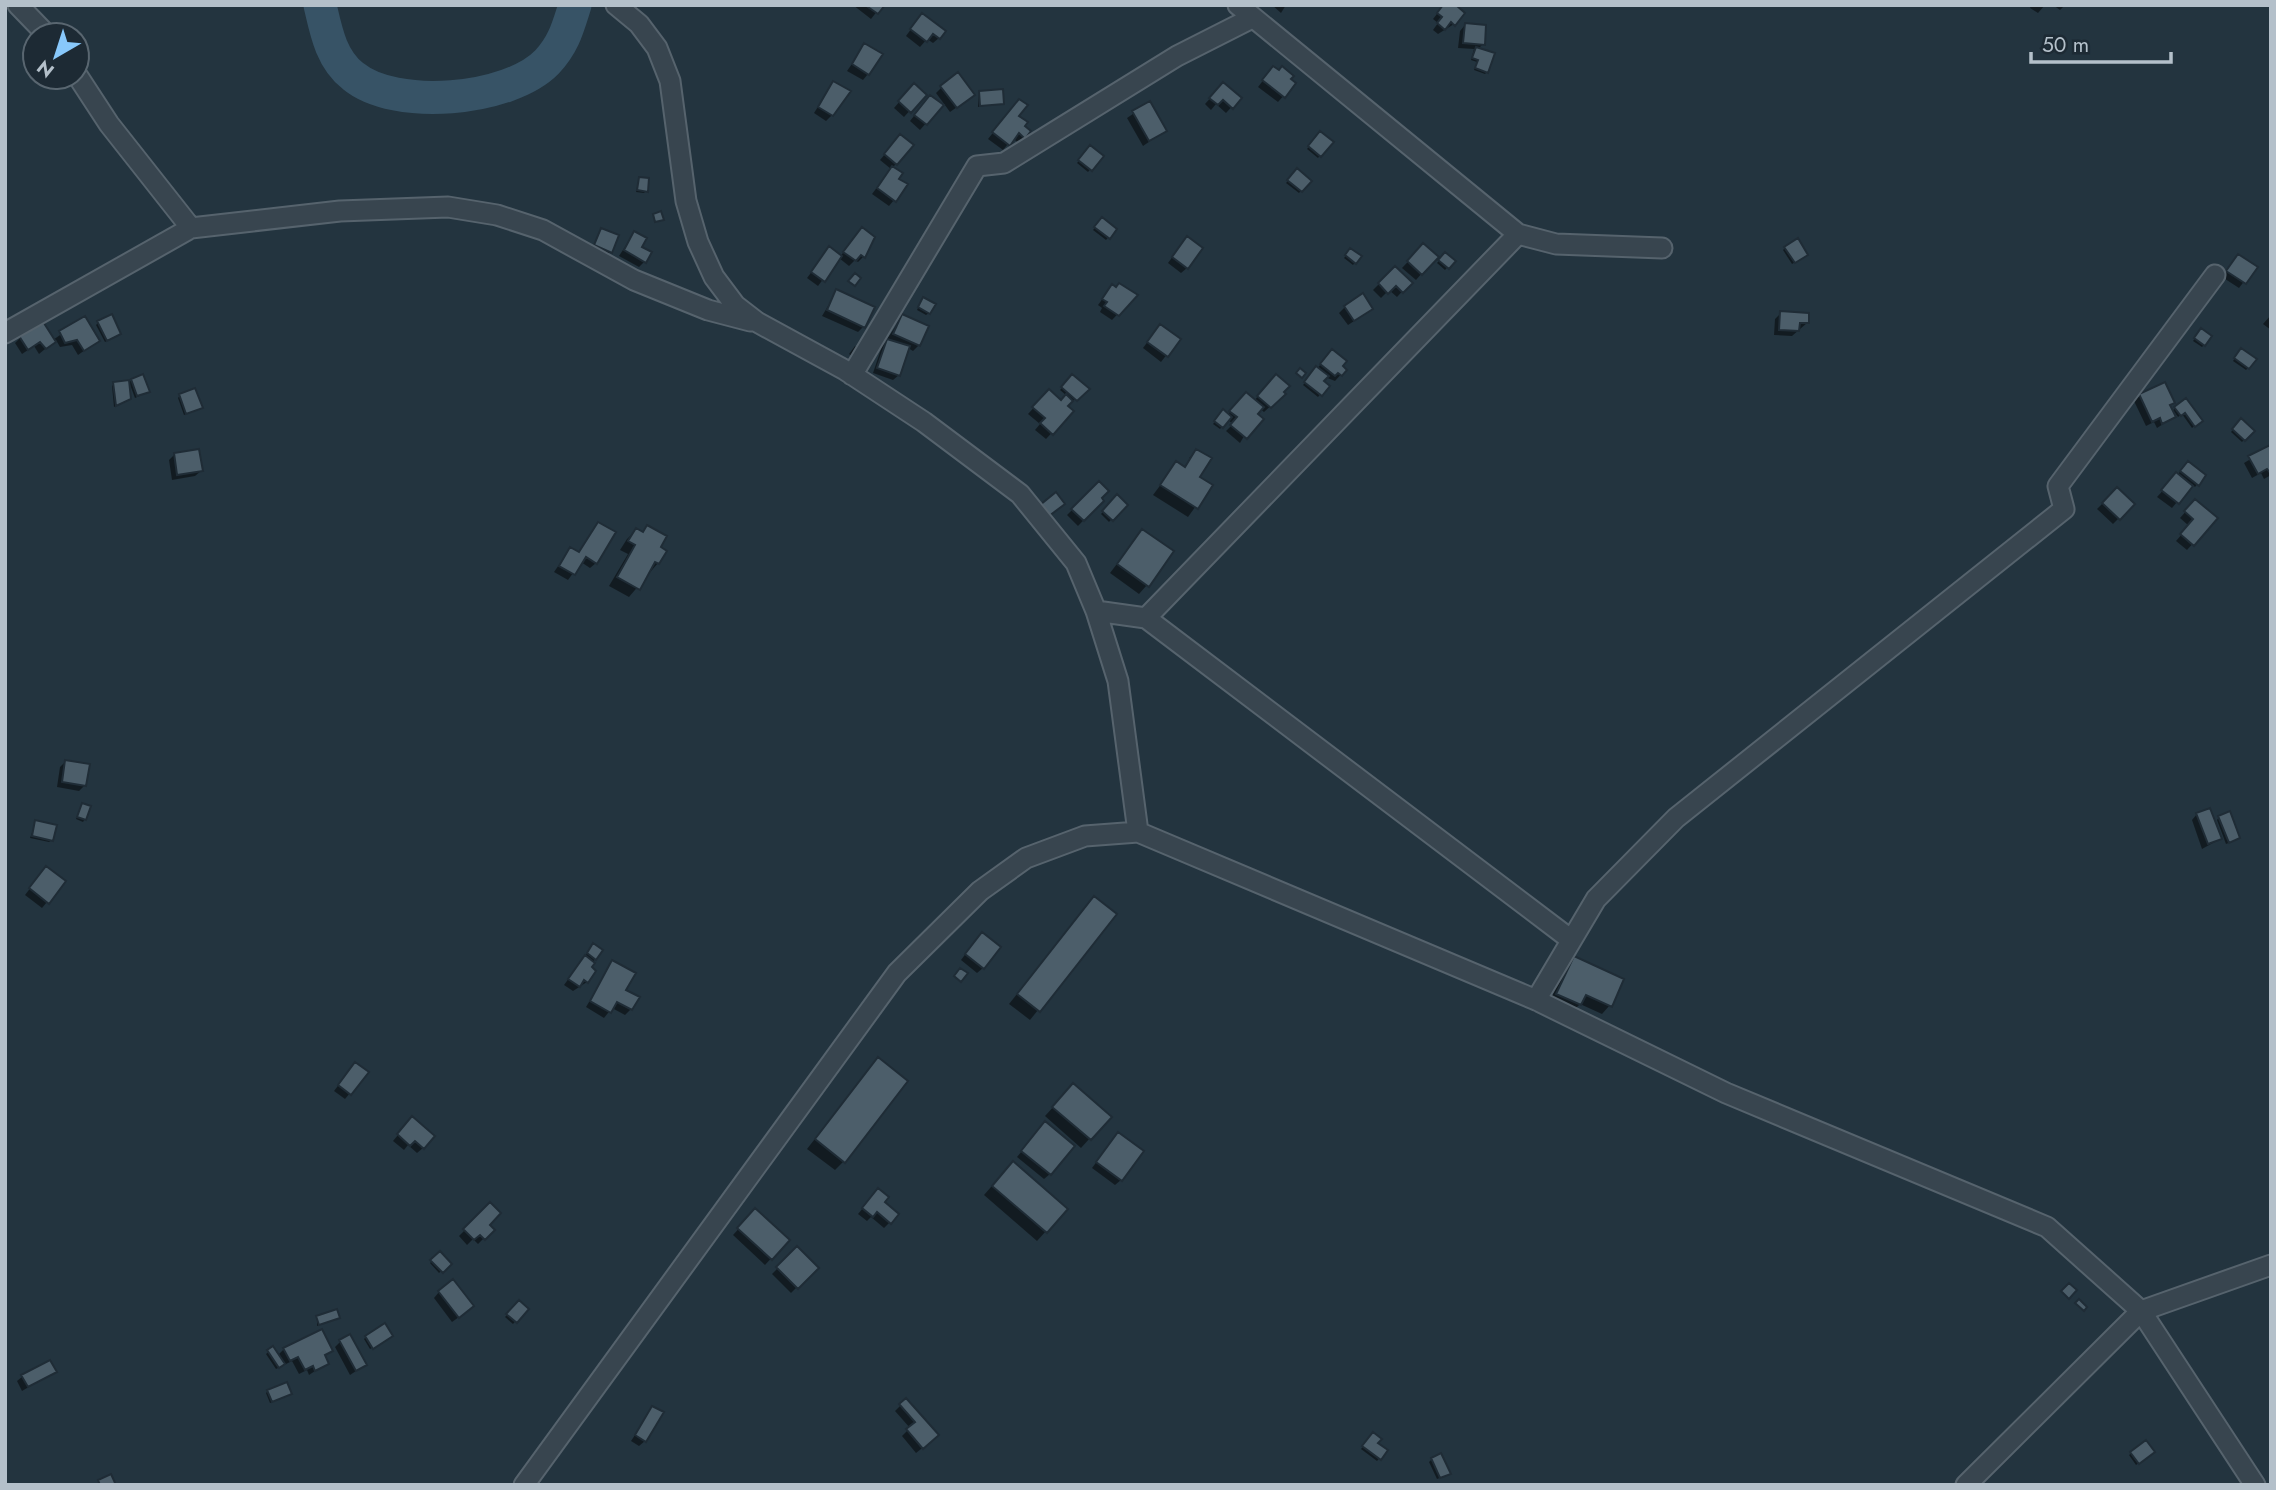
<svg xmlns="http://www.w3.org/2000/svg" width="2276" height="1490" font-family="Jost,sans-serif">
	<rect width="100%" height="100%" fill="#23343f"/>
	<path fill="#0007" d="M853 5H882L871 19Z
		M1272 5H1286L1281 13Z
		M1444 5 1454 24 1438 34 1433 30 1438 23 1433 19Z
		M2031 5H2045L2038 13 2030 8Z
		M2053 5H2065L2060 10Z
		M917 21 939 38 933 43 927 39 920 47 906 36Z
		M1465 25 1483 44 1478 49 1487 72 1485 74 1474 70 1477 62 1471 60 1474 49 1458 48 1460 31Z
		M865 45 868 74 863 80 847 71Z
		M1268 74 1294 84 1278 102 1258 87Z
		M833 83 832 115 826 121 814 113Z
		M1223 84 1239 99 1226 113 1216 104 1211 110 1205 104Z
		M914 85 924 95 904 117 894 108Z
		M942 87 967 100 950 112 936 93Z
		M979 93 1002 103 978 107Z
		M925 102 941 106 920 130 910 121Z
		M1149 103 1165 131 1143 146 1127 118Z
		M1014 106 1024 137 1018 143 1013 138 1003 150 988 139Z
		M1320 133 1331 142 1318 158 1307 149Z
		M895 142 896 164 892 168 894 200 889 206 872 194 891 169 880 160Z
		M1090 148 1101 157 1088 172 1077 163Z
		M1297 171 1309 181 1299 193 1286 183Z
		M639 179 646 191 644 193 636 192Z
		M1102 219 1115 230 1106 240 1093 230Z
		M601 230 610 252 608 254 593 248Z
		M634 233 645 261 639 267 619 256Z
		M856 235 863 257 858 262 855 260 849 266 839 258 818 286 807 278 829 249 840 257Z
		M1182 244 1187 268 1181 273 1168 263Z
		M1423 246 1436 257 1416 280 1402 268Z
		M1785 248 1804 257 1792 264 1783 250Z
		M1351 250 1359 257 1353 265 1344 258Z
		M1445 254 1453 261 1445 270 1437 263Z
		M2233 261 2255 267 2239 288 2222 277Z
		M1395 268 1410 283 1397 297 1389 290 1381 298 1373 290Z
		M1112 286 1136 295 1112 320 1100 312 1102 308 1098 305Z
		M837 291 863 327 858 332 822 316Z
		M921 302 929 313 926 315 917 310Z
		M1345 307 1365 314 1348 325 1339 313Z
		M1781 313 1807 323 1792 336 1774 335 1775 319Z
		M2271 315V330L2263 324Z
		M903 316 919 345 913 351 908 348 899 375 893 380 873 373 882 346Z
		M84 318 98 341 78 355 72 345 60 347 56 340 39 354 34 346 22 354 15 343 20 338 53 340Z
		M98 323 117 336 105 342 96 325Z
		M1155 332 1178 340 1161 362 1143 348Z
		M2199 333 2204 345 2202 347 2193 341Z
		M855 346 859 349 853 357 849 354Z
		M2239 352 2248 368 2246 370 2233 361Z
		M1327 357 1345 370 1335 381 1325 377 1322 382 1327 386 1318 397 1303 385Z
		M1073 376 1088 389 1066 406 1072 411 1046 439 1035 430 1040 424 1028 414 1049 391 1061 402 1067 396 1060 390Z
		M132 380 148 392 135 398 129 382Z
		M1270 382 1284 394 1264 412 1260 409 1240 443 1226 431 1233 424 1228 420 1220 429 1213 424 1223 412 1227 415 1241 400 1254 401Z
		M114 384 127 401 114 407 112 386Z
		M180 395 201 408 184 415 178 398Z
		M2140 395 2173 402 2169 406 2174 417 2157 428 2154 422 2146 426 2134 401Z
		M2186 401 2200 421 2192 428 2182 414 2178 417 2173 410Z
		M2241 420 2252 431 2242 442 2231 432Z
		M2269 448 2271 475 2264 479 2261 473 2252 478 2244 463Z
		M1197 451 1198 477 1211 485 1188 517 1153 495 1177 463 1182 475 1192 458H1189Z
		M175 454 201 471 195 476 172 480 169 460Z
		M2188 463 2204 476 2195 487 2192 484 2172 508 2157 497Z
		M1099 483 1102 501 1078 526 1067 515Z
		M2117 489 2133 504 2113 524 2097 509Z
		M1117 497 1125 505 1109 522 1101 514Z
		M2195 501 2215 519 2187 550 2176 541 2189 526 2180 518Z
		M598 524 596 563 590 568 581 562 568 580 554 572 570 549 578 553Z
		M647 527 658 548V563L629 597 609 586 628 554 620 550 627 539 636 530 641 533Z
		M1142 531 1147 585 1139 594 1110 573Z
		M66 761 85 785 79 791 57 787 60 767Z
		M82 805 85 819 83 822 76 819Z
		M2197 814 2220 839 2202 849 2192 820Z
		M2219 817 2236 840 2226 844 2217 820Z
		M36 822 52 840 49 842 30 838Z
		M41 874 47 902 42 908 25 895Z
		M1086 907 1115 914 1030 1020 1009 1004Z
		M976 940 983 968 977 973 961 960Z
		M591 948 595 958 587 982 573 991 564 985Z
		M1574 958 1610 1005 1602 1014 1580 1004 1571 1013 1549 1003 1565 966Z
		M613 962 631 1009 625 1015 612 1008 604 1018 586 1007Z
		M870 1068 843 1162 835 1170 807 1149Z
		M350 1070V1093L345 1099 334 1091Z
		M1065 1094 1109 1117 1081 1148 1045 1116Z
		M407 1124 423 1148 417 1153 408 1145 404 1150 393 1141Z
		M1040 1129 1050 1174 1044 1179 1017 1157Z
		M1113 1140 1121 1180 1115 1185 1092 1168Z
		M1004 1172 1066 1209 1037 1241 984 1195Z
		M873 1196 883 1203 890 1222 884 1228 871 1217 867 1221 858 1214Z
		M490 1205 487 1225 492 1230 478 1244 473 1239 467 1245 459 1236Z
		M755 1211 788 1240 765 1265 733 1235Z
		M797 1249 816 1268 791 1293 772 1274Z
		M440 1253 449 1264 439 1273 430 1263Z
		M439 1292 466 1312 452 1322 434 1298Z
		M519 1302 526 1309 513 1324 505 1317Z
		M317 1318H338L317 1326Z
		M366 1337 389 1338 370 1349 364 1339Z
		M340 1342 365 1365 350 1375 335 1347Z
		M272 1349 277 1356 284 1349 331 1350 324 1357 327 1363 309 1375 307 1370 299 1374 292 1361 276 1369 266 1354Z
		M54 1372 22 1391 17 1381 23 1376Z
		M268 1391 287 1396 270 1403 266 1393Z
		M906 1400 931 1441 916 1453 902 1436 910 1428 895 1411Z
		M653 1408 645 1441 639 1446 631 1441Z
		M1373 1434 1376 1443 1386 1451 1377 1461 1361 1449Z
		M2146 1442 2150 1454 2136 1465 2129 1455Z
		M1432 1459 1449 1474 1437 1479 1429 1462Z"/>
	<g fill="none" stroke-linecap="round" stroke-linejoin="round">
		<path stroke="#375366" stroke-width="33" d="M320 5C326 31 331 59 353 76 395 111 509 101 547 62 564 44 568 27 575 5"/>
	</g>
	<path fill="#4c5e6a" stroke="#1f2c36" stroke-width="2" d="M865 5H885L878 14Z
		M1443 5H1456L1465 13 1455 26 1451 22 1445 30 1437 23 1442 17 1437 13Z
		M922 13 946 31 940 39 933 34 927 42 910 29Z
		M1465 23 1486 25 1485 45 1463 43Z
		M864 43 883 54 869 75 852 64Z
		M1476 47 1495 53 1488 73 1475 68 1478 60 1472 58Z
		M1273 66 1279 70 1282 66 1294 76 1291 79 1296 83 1285 98 1262 80Z
		M958 72 975 95 957 108 940 86Z
		M833 81 851 91 833 116 818 107Z
		M1223 82 1242 98 1233 109 1223 100 1218 105 1209 98Z
		M914 83 927 95 911 113 898 101Z
		M1003 89 1004 104 980 106 979 91Z
		M930 95 944 105 927 125 914 115Z
		M1019 99 1028 105 1019 116 1028 122 1025 126 1031 131 1025 139 1019 133 1010 146 992 132Z
		M1150 101 1167 131 1149 141 1132 111Z
		M1320 131 1334 142 1321 157 1308 146Z
		M900 134 914 145 897 165 884 154Z
		M1090 145 1104 156 1092 171 1078 160Z
		M892 166 903 173 899 179 908 184 896 202 877 188Z
		M1297 168 1312 181 1302 192 1287 180Z
		M639 177 649 178 648 192 637 190Z
		M661 211 664 220 655 222 653 214Z
		M1102 217 1117 229 1110 239 1094 227Z
		M862 227 875 237 865 258 861 255 856 261 843 252Z
		M601 228 619 235 612 253 594 245Z
		M634 231 647 238 642 247 652 252 646 263 624 250Z
		M1187 236 1203 248 1188 269 1172 257Z
		M1798 238 1808 255 1795 263 1784 247Z
		M1423 243 1439 257 1422 275 1407 261Z
		M829 246 842 256 825 282 811 272Z
		M1350 248 1362 256 1356 264 1345 255Z
		M1445 252 1456 261 1449 269 1438 260Z
		M2238 254 2258 267 2246 284 2226 271Z
		M1395 266 1413 283 1403 293 1396 286 1388 294 1378 283Z
		M855 273 861 278 855 286 848 281Z
		M1119 283 1138 295 1119 316 1104 306 1107 302 1102 299 1112 284 1116 287Z
		M836 289 875 307 865 328 827 310Z
		M1363 293 1373 309 1354 321 1344 306Z
		M923 297 936 304 930 314 918 307Z
		M1780 311 1809 313V323H1800L1799 331 1779 330Z
		M112 314 121 334 107 341 97 321Z
		M902 314 929 326 920 346 893 334Z
		M85 316 100 341 84 351 77 340 65 343 59 331Z
		M42 320 56 342 46 349 40 342 28 350 19 336Z
		M1160 324 1181 339 1168 357 1147 342Z
		M2201 328 2212 336 2205 346 2194 338Z
		M887 339 910 346 900 376 877 368Z
		M2241 348 2257 359 2249 369 2234 358Z
		M1332 349 1347 361 1343 366 1347 370 1342 376 1338 373 1335 376 1320 364Z
		M1316 366 1329 376 1324 381 1330 386 1322 396 1304 382Z
		M1300 368 1306 373 1302 378 1296 373Z
		M143 374 150 392 137 396 131 379Z
		M1072 374 1090 389 1077 401 1061 387Z
		M1276 374 1290 386 1284 392 1286 394 1271 408 1257 396Z
		M129 380 131 399 116 406 113 382Z
		M2165 382 2175 403 2170 405 2176 417 2162 424 2160 418 2152 422 2139 394Z
		M195 388 203 408 186 414 179 394Z
		M1049 389 1061 400 1066 394 1073 401 1068 406 1074 411 1053 435 1040 423 1045 418 1032 407Z
		M1246 392 1264 407 1258 414 1264 419 1247 439 1230 425 1237 417 1229 411Z
		M2186 398 2203 421 2195 427 2185 413 2181 416 2174 407Z
		M1223 409 1232 417 1223 428 1214 421Z
		M2241 418 2255 431 2245 441 2232 429Z
		M2270 445 2271 474 2267 469 2258 474 2248 456Z
		M199 449 203 471 177 475 174 453Z
		M1196 449 1212 458 1200 477 1213 485 1198 509 1160 485 1176 461 1185 467Z
		M2188 461 2206 475 2199 486 2180 471Z
		M2176 472 2193 486 2179 504 2161 490Z
		M1099 481 1109 491 1102 498 1104 501 1084 521 1071 509Z
		M2117 487 2135 504 2120 520 2102 503Z
		M1056 492 1065 504 1049 516 1040 505Z
		M1117 494 1128 505 1113 521 1102 511Z
		M2195 499 2218 518 2194 546 2180 534 2193 519 2184 511Z
		M598 522 616 532 597 564 586 557 575 575 559 566 570 547 579 552Z
		M647 525 667 536 661 547 667 551 659 564 655 562 640 590 617 577 635 545 628 541 636 528 643 532Z
		M1142 529 1174 551 1149 587 1117 564Z
		M65 760 90 764 86 786 62 782Z
		M82 803 91 806 86 820 77 817Z
		M2210 808 2222 839 2208 844 2196 813Z
		M2230 811 2240 838 2229 843 2218 816Z
		M35 820 57 825 53 841 32 836Z
		M46 866 66 881 49 904 29 888Z
		M1094 896 1117 914 1040 1012 1017 994Z
		M982 932 1001 947 984 969 965 954Z
		M593 943 603 950 596 960 587 953Z
		M585 955 595 963 592 967 596 971 588 983 584 980 580 987 568 979Z
		M1574 956 1624 979 1612 1007 1586 995 1581 1005 1556 994Z
		M612 960 636 973 626 990 640 997 632 1010 617 1002 611 1013 590 1001Z
		M960 968 968 973 961 982 954 976Z
		M878 1057 908 1081 845 1163 815 1139Z
		M355 1062 369 1072 351 1095 338 1085Z
		M1073 1083 1112 1117 1091 1140 1052 1107Z
		M412 1116 435 1136 424 1149 415 1141 410 1146 397 1134Z
		M1045 1121 1075 1146 1051 1175 1021 1151Z
		M1118 1132 1144 1151 1122 1181 1096 1162Z
		M1013 1161 1068 1209 1047 1233 992 1186Z
		M878 1188 889 1197 885 1202 899 1214 891 1224 877 1212 873 1217 862 1208Z
		M490 1202 501 1213 490 1225 495 1230 485 1240 480 1235 474 1240 463 1229Z
		M755 1208 790 1240 772 1260 737 1228Z
		M797 1246 819 1268 798 1289 776 1267Z
		M440 1251 452 1264 443 1273 430 1260Z
		M453 1279 474 1306 459 1318 438 1291Z
		M2069 1283 2077 1290 2069 1299 2061 1291Z
		M2079 1299 2087 1307 2084 1311 2075 1303Z
		M519 1300 529 1309 517 1323 506 1314Z
		M337 1309 340 1318 319 1325 316 1316Z
		M385 1323 393 1336 373 1349 365 1336Z
		M322 1329 333 1351 325 1355 329 1364 315 1371 313 1366 305 1370 298 1357 290 1361 283 1348Z
		M350 1334 367 1365 356 1371 339 1340Z
		M273 1346 285 1364 279 1368 267 1350Z
		M50 1360 57 1372 28 1387 21 1375Z
		M287 1382 292 1394 272 1402 267 1390Z
		M906 1398 939 1435 923 1449 906 1429 915 1422 899 1404Z
		M652 1406 664 1412 646 1442 635 1435Z
		M1373 1432 1382 1439 1378 1443 1388 1450 1381 1460 1362 1446Z
		M2146 1440 2155 1452 2139 1464 2130 1452Z
		M1441 1453 1451 1474 1440 1478 1431 1458Z
		M111 1474 116 1485H100L98 1480Z"/>
	<g fill="none" stroke-linecap="round" stroke-linejoin="round">
		<defs>
			<path id="street" d="M18 5 47 35
				M616 5 639 24 657 48 670 81 686 201 698 242 714 277 735 305 757 322 845 370 924 422 1020 494 1076 563 1096 611 1118 681 1138 832
				M1238 5 1518 234 1556 244 1662 248
				M77 75 109 124 191 228
				M5 333 191 228 340 211 448 207 497 215 543 230 634 280 708 310 750 321
				M852 375 977 166 1004 163 1177 56 1252 18
				M1096 611 1146 618 1570 939
				M1146 618 1518 234
				M1536 1000 1596 899 1676 818 2064 509 2058 486 2215 275
				M524 1485 897 973 980 891 1026 858 1085 836 1138 832 1536 1000 1726 1093 2047 1227 2141 1311 2255 1485
				M1966 1485 2141 1311 2271 1265"/>
		</defs>
		<use href="#street" stroke="#56636d" stroke-width="23"/>
		<use href="#street" stroke="#38454f" stroke-width="19"/>
	</g>
	<rect width="2276" height="1490" fill="none" stroke="#b4c0ca" stroke-width="14"/>
	<g transform="translate(56 56) rotate(219)"><circle r="33" fill="#1d2a34" stroke="#596670" stroke-width="2"/>
	<path d="M0-5L12 26L0 18L-12 26Z" fill="#88c8fb"/>
	<text y="-10" font-size="19" font-weight="bold" text-anchor="middle" fill="#b4c0ca">N</text>
	</g>
	<path d="M2031 52v10h140v-10" fill="none" stroke="#b4c0ca" stroke-width="3.5"/>
	<text x="2042" y="52" font-size="21" fill="#b4c0ca" stroke="#1d2a34" stroke-width="5" paint-order="stroke">50 m</text>
</svg>
